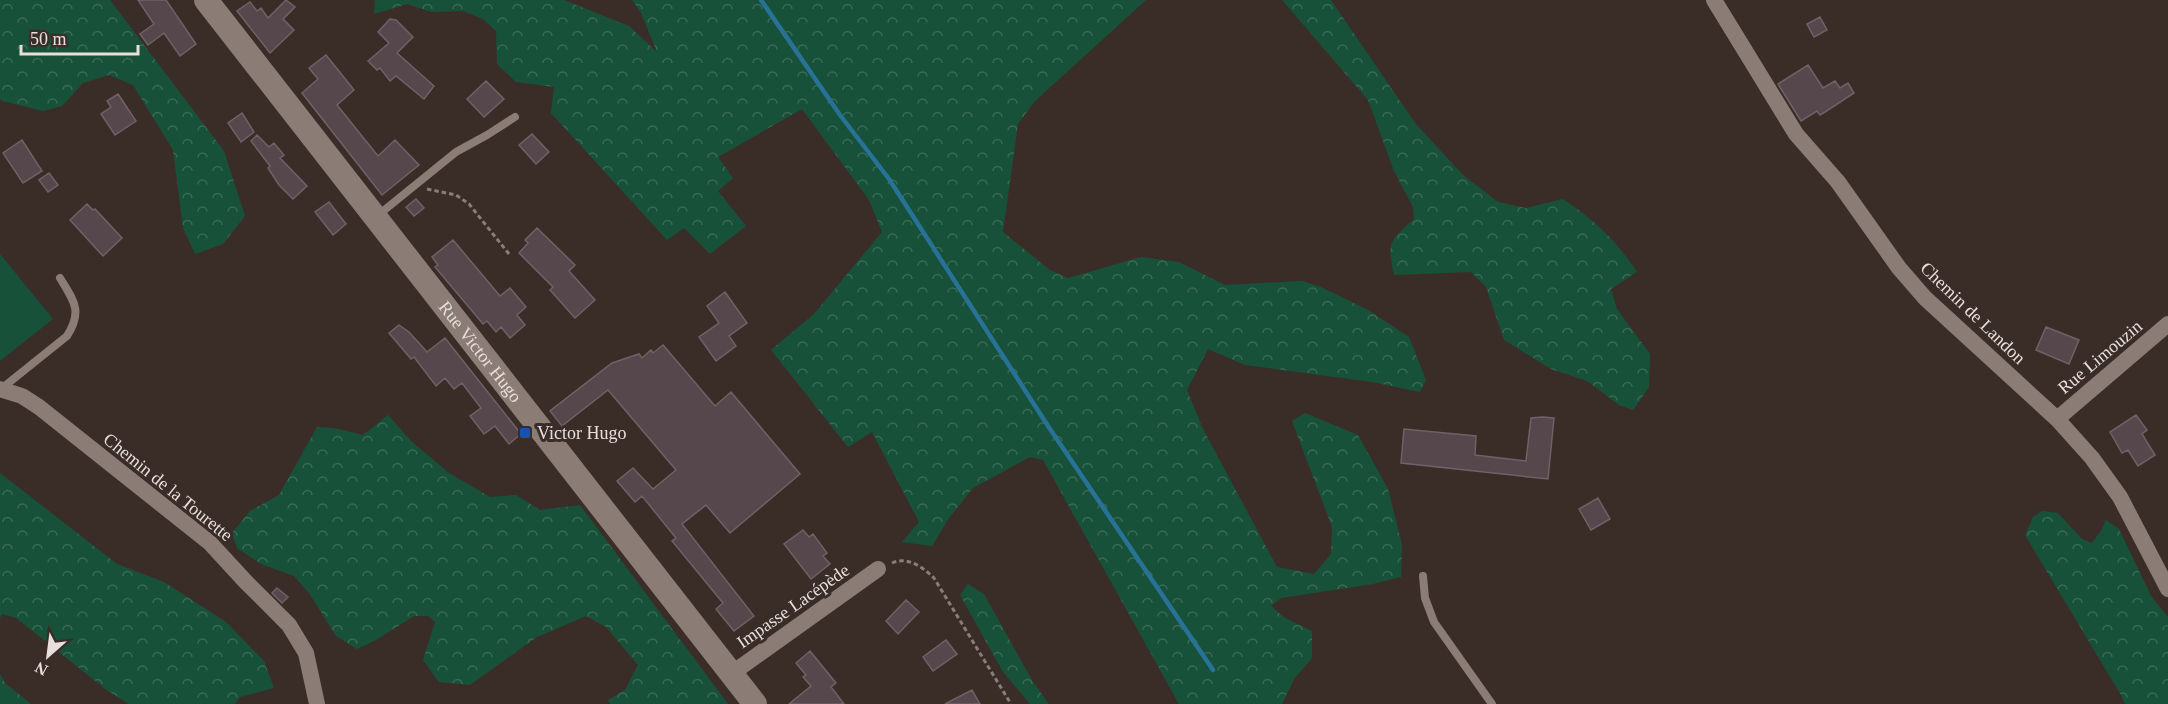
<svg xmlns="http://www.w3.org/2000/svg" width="2168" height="704" font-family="'Times New Roman',serif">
	<defs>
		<pattern id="forest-crowns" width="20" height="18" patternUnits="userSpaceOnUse" patternTransform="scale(1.5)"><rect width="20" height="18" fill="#17513a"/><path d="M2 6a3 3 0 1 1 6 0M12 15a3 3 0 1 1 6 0" fill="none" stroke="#396a56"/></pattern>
	</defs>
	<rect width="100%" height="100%" fill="#3a2d28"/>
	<path fill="url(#forest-crowns)" d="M0 0H110L224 151 245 216 223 244 195 254 183 228 173 150 133 85 109 75 83 83 62 106 43 111 2 101 0 99Z
		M375 0H564L629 26 657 52 641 13 632 0H1146L1035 101 1018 124 1003 232 1050 270 1068 278 1141 257 1179 262 1225 285 1302 281 1321 287 1368 310 1409 337 1426 380 1420 392 1372 382 1245 365 1208 349 1187 390 1204 431 1277 567 1314 574 1331 554 1332 527 1292 421 1305 413 1358 435 1388 489 1402 545 1401 577 1373 584 1281 598 1271 606 1285 618 1312 631V658L1294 679 1282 704H1179L1043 460 1030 457 973 488 949 518 932 546 902 542 919 522 872 432 848 447 771 350 814 314 882 232 869 200 802 109 718 157 733 178 718 191 746 226 710 254 684 228 667 240 551 113 554 87 516 82 497 64 496 31 483 19 463 11 432 12 407 4 374 14Z
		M1282 0H1331L1415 123 1463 175 1498 202 1526 208 1563 199C1593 219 1617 241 1637 272L1611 289 1617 309 1650 354 1649 387 1633 410 1619 405 1587 381 1551 369 1504 340 1486 287 1471 272 1394 275C1387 243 1389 241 1414 219L1413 207 1394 171 1368 100Z
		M388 415 412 442 449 473 490 497 516 495 540 510 580 505 728 704H610L608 700 625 690 638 665 606 627 586 616 537 637 470 685 439 682 423 660 435 622 428 616H414L376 640 357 649 336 636 309 593 294 576 261 564 237 548 232 533 250 511 279 495 317 427 334 428 363 435Z
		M0 473 117 564 164 582 226 622 264 661 274 688 240 697 235 704H129L108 691 16 618 2 614 0 618Z
		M2042 511 2058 513 2082 539 2092 543 2102 529 2106 520 2119 529 2151 596 2168 617V704H2125L2121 695 2025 535 2033 517Z
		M968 584 984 594 1033 682 1049 704H1030L1003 672 960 595Z
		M0 674 5 683 31 704H0Z"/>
	<path fill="#17513a" d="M0 254 53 319 0 361Z"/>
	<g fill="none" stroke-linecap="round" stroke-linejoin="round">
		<path stroke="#297297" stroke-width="4.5" d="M761 0 840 115 889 179 1048 426 1213 670"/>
	</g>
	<path fill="#55474c" stroke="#706167" stroke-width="1.5" d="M138 0H166L196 44 180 56 164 33 148 45 140 34 154 24Z
		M286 0 295 7 283 19 294 30 270 53 237 11 250 2 257 11 261 8 268 18Z
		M1820 17 1827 30 1814 37 1807 24Z
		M390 19 396 20 413 37 397 53 434 86 424 99 396 76 390 81 380 68 377 70 368 61 389 43 378 32Z
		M326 55 354 90 337 105 378 156 395 140 419 165 382 195 302 93 318 79 309 68Z
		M1808 65 1823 88 1835 81 1840 88 1848 83 1854 93 1825 112 1820 115 1817 111 1801 121 1778 84Z
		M486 81 504 99 484 117 467 99Z
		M118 94 136 121 115 135 101 114 111 107 107 101Z
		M242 113 254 132 241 142 228 123Z
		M532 134 549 152 536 164 519 145Z
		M257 135 269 147 274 143 284 155 280 158 307 186 293 199 279 185 268 168 270 166 251 141Z
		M22 140 42 171 23 183 3 153Z
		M49 173 58 185 48 192 39 180Z
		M416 199 424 208 414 216 406 207Z
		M329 202 346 224 333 235 315 212Z
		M87 204 93 210 95 209 122 238 103 256 70 220Z
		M537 228 575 265 569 271 595 300 575 318 550 290 553 287 519 253 528 243 525 240Z
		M453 240 500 296 510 288 526 307 517 315 525 325 510 338 501 327 496 332 487 321 483 324 435 267 438 265 432 257Z
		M725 292 747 323 729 336 736 346 716 361 699 337 719 323 707 306Z
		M399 325 409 332 427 352 445 338 521 434 509 444 495 426 484 434 470 416 481 408 462 383 454 389 445 378 436 386 414 357 411 359 389 333Z
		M2046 327 2079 340 2069 364 2036 350Z
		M663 345 715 406 731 392 800 474 730 533 706 505 682 524 754 616 734 631 716 609 723 603 672 541 676 538 642 496 635 502 617 481 633 468 653 489 676 470 608 390 562 426 550 411 612 363 639 354 642 358 651 350 653 353Z
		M2136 415 2147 430 2142 434 2155 455 2138 466 2128 450 2122 453 2110 432Z
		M1542 417 1554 418 1548 479 1401 463 1404 429 1476 436 1475 455 1526 461 1531 418Z
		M1598 498 1610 519 1591 530 1579 509Z
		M803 530 809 537 813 534 827 553 823 556 830 564 811 579 784 544Z
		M277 588 288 597 282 603 272 593Z
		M906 600 919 612 898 634 886 621Z
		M946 640 957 654 933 671 923 657Z
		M810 651 836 683 831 687 844 704H789L811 686 803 677 806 675 796 663Z
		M972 690 980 704H945Z"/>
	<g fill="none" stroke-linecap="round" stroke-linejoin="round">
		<path stroke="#887d79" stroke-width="3" stroke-dasharray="4.5 3" stroke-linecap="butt" d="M427 189 456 195 469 204 509 254
			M892 563C907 556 923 567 934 578L1011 704"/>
		<path stroke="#8b7c76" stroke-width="8" d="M377 216 456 152 487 135 515 117
			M1 389 67 336C83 311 74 301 60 278
			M1423 576 1425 598 1434 622 1492 704"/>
		<path stroke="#8b7c76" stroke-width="16" d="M1714 0 1796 134 1838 182 1899 268 1925 298 2057 419 2092 458 2120 497 2168 589
			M0 389 22 396 39 407 210 543 245 581 289 625 306 653 317 704
			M2057 419 2168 324
			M731 674 878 569"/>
		<path stroke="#8b7c76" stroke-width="24" id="s1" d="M206 0 755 704"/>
	</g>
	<rect fill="#1a4fb4" stroke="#3a2d28" stroke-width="2" x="519" y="427" width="12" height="12" rx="3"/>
	<g text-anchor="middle" stroke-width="6" stroke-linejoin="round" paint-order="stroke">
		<g font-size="18" fill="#e8dfdc" stroke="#3a2d28">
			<text transform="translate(1973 313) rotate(44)" y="6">Chemin de Landon</text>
			<text dy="6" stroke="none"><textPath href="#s1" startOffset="446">Rue Victor Hugo</textPath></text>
			<text transform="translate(2100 357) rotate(-40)" y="6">Rue Limouzin</text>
			<text transform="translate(168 487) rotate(39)" y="6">Chemin de la Tourette</text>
			<text transform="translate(793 606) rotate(-35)" y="6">Impasse Lacépède</text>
		</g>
		<g font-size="18" fill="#e8dfdc" stroke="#3a2d28" text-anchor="start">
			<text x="537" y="439">Victor Hugo</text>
		</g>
	</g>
	<g transform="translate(48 656) rotate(208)" stroke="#3a2d28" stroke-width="4.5" paint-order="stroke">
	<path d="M0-4.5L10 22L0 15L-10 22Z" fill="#e8dfdc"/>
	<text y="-9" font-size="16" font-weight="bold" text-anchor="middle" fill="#e8dfdc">N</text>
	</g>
	<path d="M21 45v9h117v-9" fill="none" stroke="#e8dfdc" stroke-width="3"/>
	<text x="30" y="45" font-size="18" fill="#e8dfdc" stroke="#3a2d28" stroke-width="4.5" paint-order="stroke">50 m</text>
</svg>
